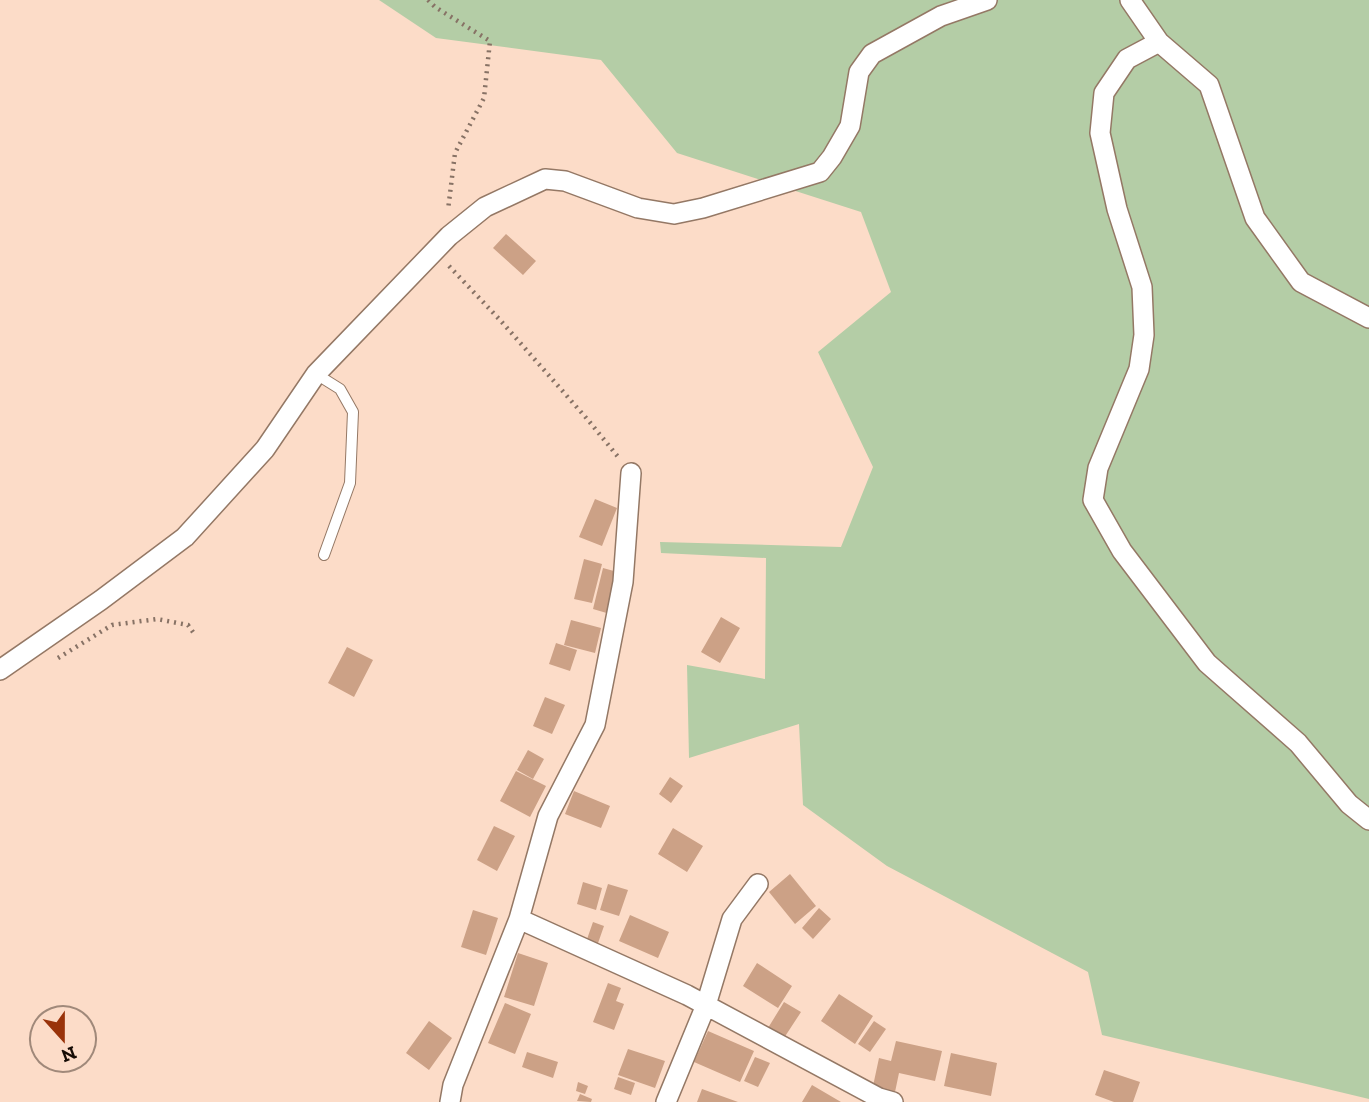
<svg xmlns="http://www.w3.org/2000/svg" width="1369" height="1102" font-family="'Zilla Slab',serif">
	<rect width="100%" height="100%" fill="#fcdcc8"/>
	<path fill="#b4cda6" d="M379 0H1369V1099L1102 1035 1088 972 887 866 803 805 799 724 689 758 687 665 765 679 766 558 661 553 660 542 841 547 873 467 818 352 891 292 861 212 677 153 601 60 436 38Z"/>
	<path fill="#cca186" d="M506 234 536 261 523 275 493 248Z
		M595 499 617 508 602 546 579 537Z
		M584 559 602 564 592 603 574 599Z
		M603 568 621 573 610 614 593 609Z
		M721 617 740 628 720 663 701 652Z
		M571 620 601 628 595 653 564 645Z
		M556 643 577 650 570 671 549 664Z
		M347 647 373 660 354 697 328 683Z
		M545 697 565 705 552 734 533 726Z
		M528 750 544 759 533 779 517 770Z
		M516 771 546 786 530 817 500 801Z
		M670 777 683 786 671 803 659 794Z
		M574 791 610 806 601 828 565 814Z
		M494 826 515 836 497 871 477 860Z
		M673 828 703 846 687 872 658 854Z
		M790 874 816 906 795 924 769 892Z
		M583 882 602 888 596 910 577 904Z
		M608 884 628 890 619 916 600 910Z
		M819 908 831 919 813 939 802 928Z
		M473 910 498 918 486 955 461 947Z
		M630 915 669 932 658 958 619 941Z
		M593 922 604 926 597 946 586 942Z
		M518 953 548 963 534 1006 504 997Z
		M757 963 792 986 778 1008 743 986Z
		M608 983 621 988 616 1001 624 1004 614 1030 593 1022Z
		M839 994 873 1016 855 1044 821 1021Z
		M784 1002 801 1012 784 1038 768 1028Z
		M505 1003 531 1014 515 1054 488 1043Z
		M429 1021 452 1038 429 1070 406 1053Z
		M874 1021 886 1029 870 1052 858 1044Z
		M708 1031 754 1051 740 1082 694 1062Z
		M896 1041 942 1051 935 1081 899 1073 895 1092 873 1086 879 1058 891 1061Z
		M628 1049 665 1061 655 1088 618 1075Z
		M527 1052 558 1062 553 1078 522 1067Z
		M951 1053 997 1063 991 1096 944 1086Z
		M755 1057 770 1063 758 1087 744 1081Z
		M1104 1070 1140 1082 1133 1102H1114L1095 1095Z
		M618 1077 635 1083 631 1095 614 1089Z
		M578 1082 588 1086 585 1094 576 1091Z
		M812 1085 841 1102H802Z
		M702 1089 738 1102H697Z
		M580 1094 592 1099 591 1102 577 1101Z"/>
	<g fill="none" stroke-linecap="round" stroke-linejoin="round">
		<defs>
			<path id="service" d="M316 374 340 389 353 412 350 483 324 555"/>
			<path id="minor" d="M1130 0 1159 42 1209 85 1255 218 1301 282 1369 318
				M1159 42 1127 59 1104 93 1100 133 1117 209 1142 287 1144 335 1139 369 1098 468 1093 500 1122 551 1207 663 1298 743 1349 804 1369 820
				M0 670 101 600 185 537 265 449 316 374 449 236 485 207 545 179 565 181 638 208 674 214 703 208 820 172 832 157 850 126 859 72 872 54 941 16 987 0
				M519 919 687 995 879 1098 893 1102
				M450 1102 453 1085 519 919 548 816 595 725 623 582 631 473
				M666 1102 706 1005 732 919 758 884"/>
		</defs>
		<use href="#service" stroke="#947865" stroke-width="12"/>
		<use href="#minor" stroke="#947865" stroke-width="22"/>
		<path stroke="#877265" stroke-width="4.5" stroke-dasharray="2 5" stroke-linecap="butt" d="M428 0 435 7 490 41 484 98 455 153 448 210
			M449 266 500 320 588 420 619 458
			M58 658 112 625 157 619 188 625 195 635"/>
		<use href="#service" stroke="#fff" stroke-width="10"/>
		<use href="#minor" stroke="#fff" stroke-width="19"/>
	</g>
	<g transform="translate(63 1039) rotate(159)"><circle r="33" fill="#fcdcc8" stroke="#a0897a" stroke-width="2"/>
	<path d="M0-5L12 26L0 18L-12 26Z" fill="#99330a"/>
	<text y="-10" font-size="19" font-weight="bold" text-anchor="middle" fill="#160c05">N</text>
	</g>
</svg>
